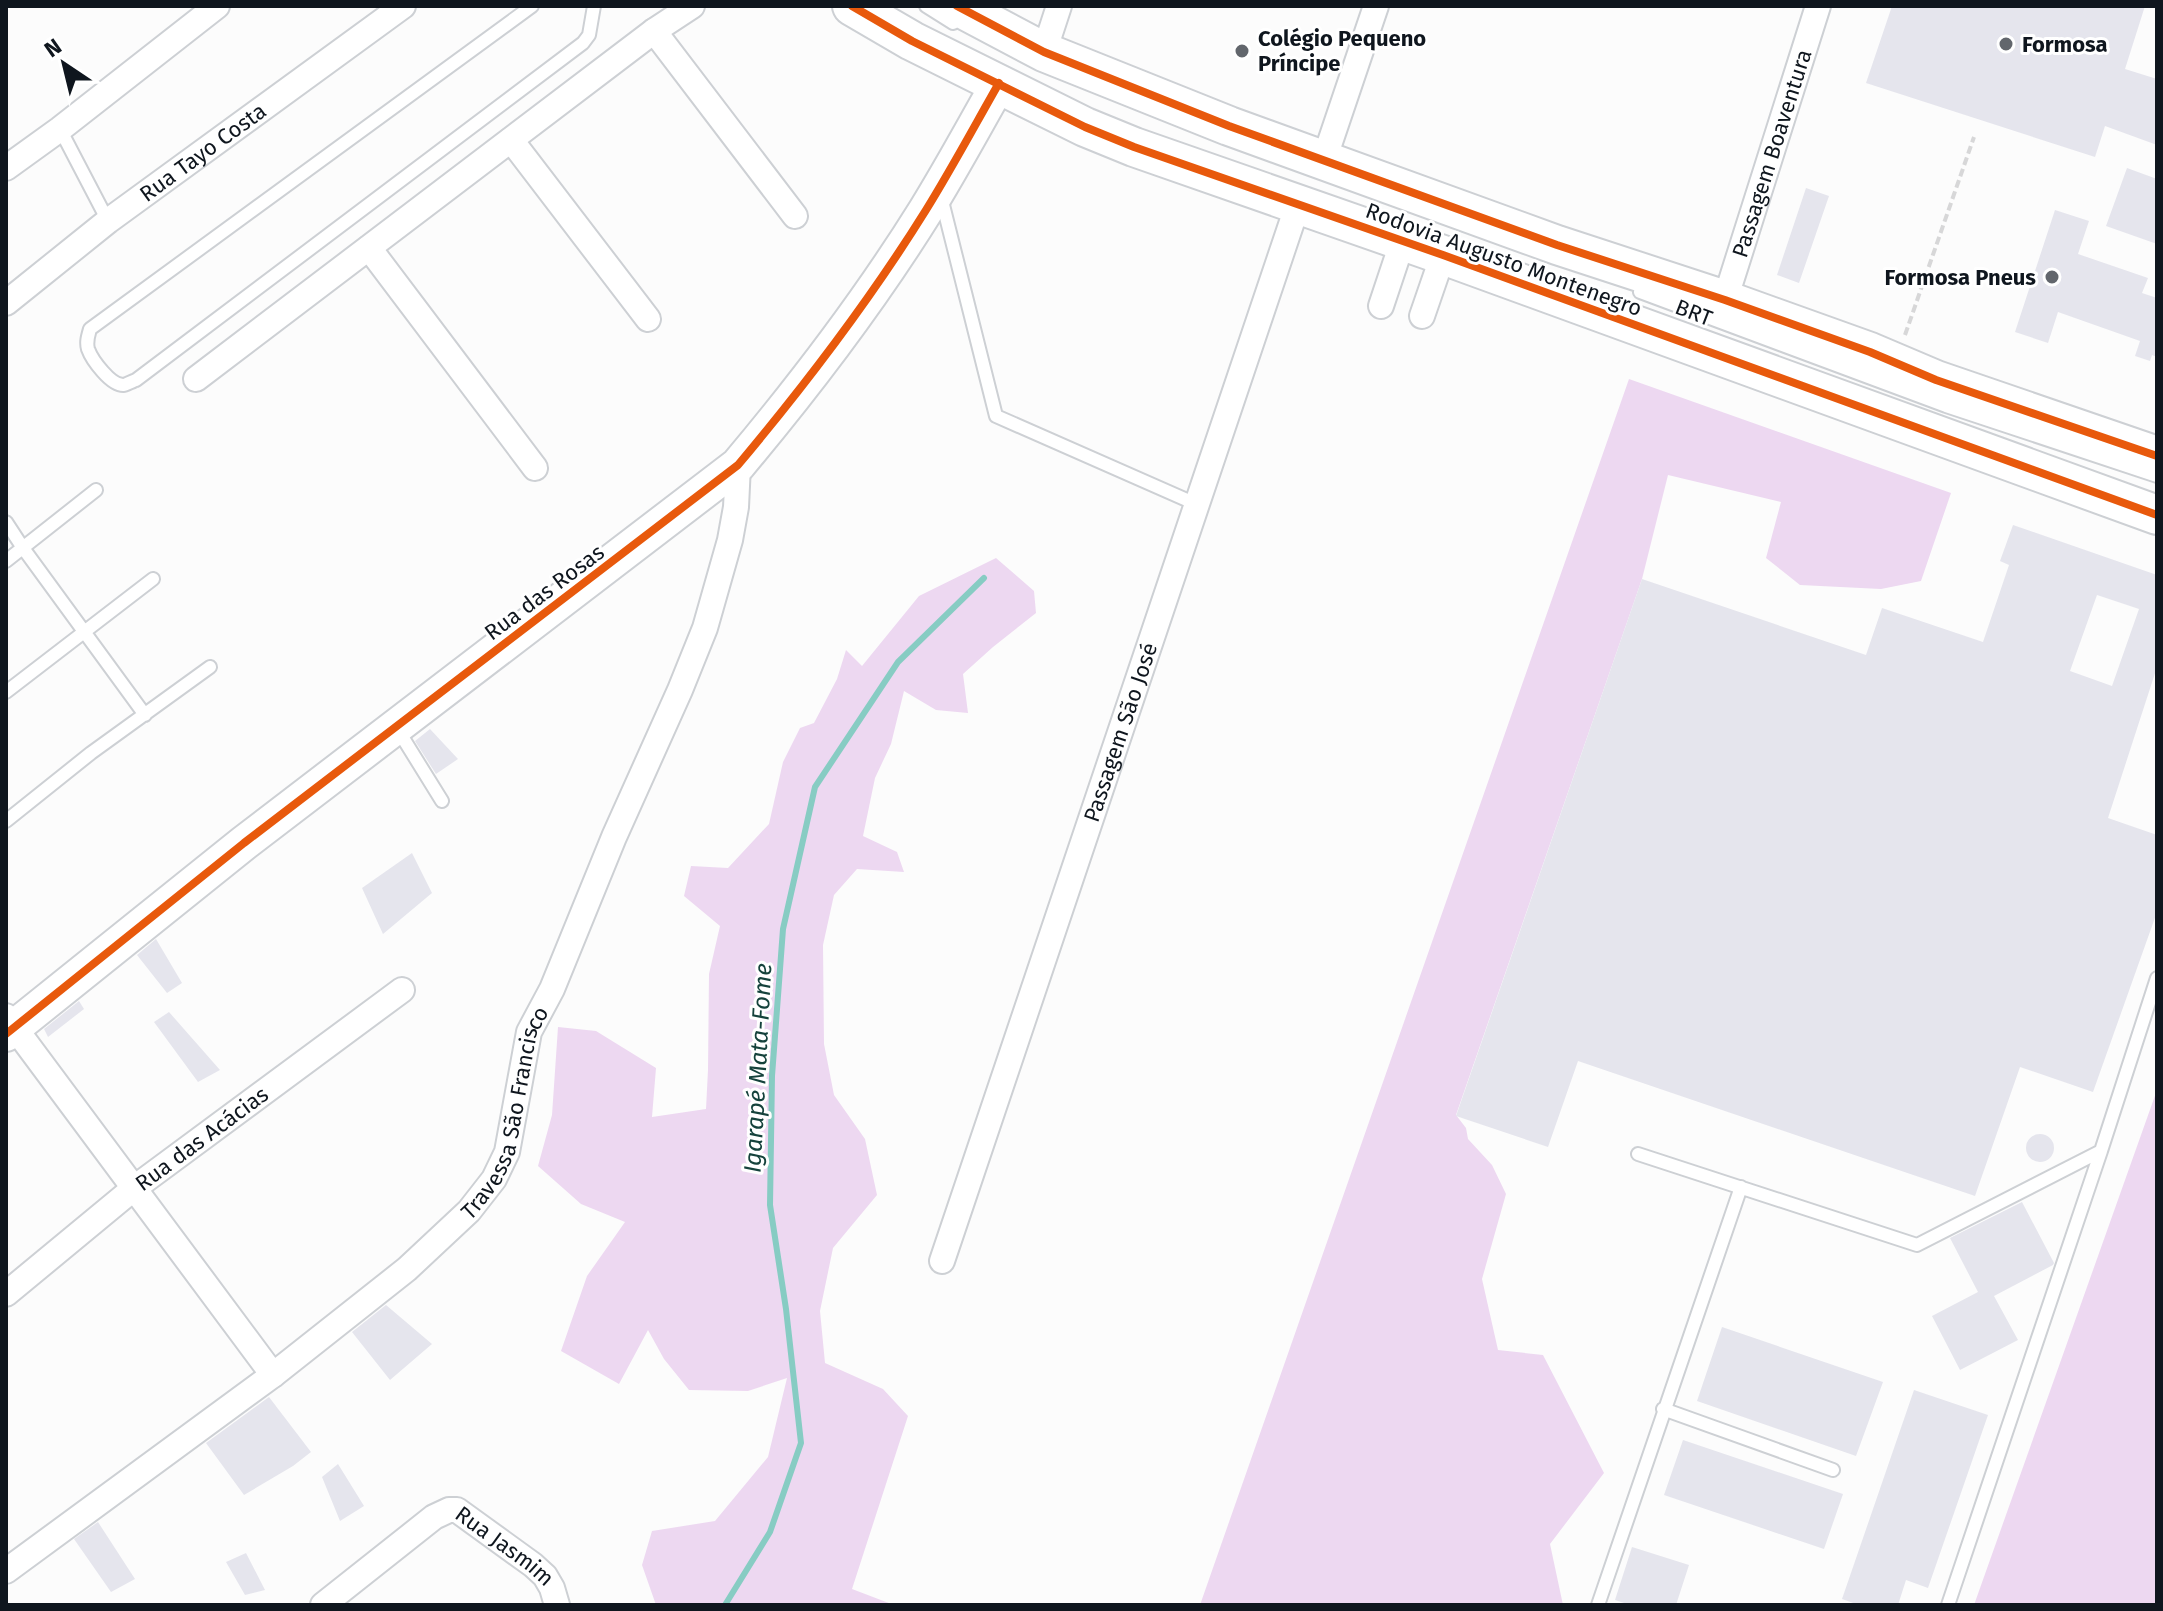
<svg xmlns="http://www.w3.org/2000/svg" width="2163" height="1611" font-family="'Fira Sans',sans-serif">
	<rect width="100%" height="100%" fill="#fcfcfc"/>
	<path fill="#edd8f1" d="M1629 379 1951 493 1921 581 1881 589 1800 585 1766 558 1781 502 1668 475 1642 579 1456 1115 1466 1128 1468 1139 1492 1165 1506 1194 1482 1279 1498 1350 1543 1355 1604 1473 1550 1544 1563 1605H1200Z
		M996 558 1034 591 1036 613 993 647 963 674 968 713 936 710 904 691 891 744 875 778 863 836 897 852 904 872 857 869 834 895 823 945 824 1044 834 1095 865 1139 877 1195 833 1248 820 1311 825 1363 883 1389 908 1416 852 1589 894 1605H656L642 1565 652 1531 715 1521 768 1457 787 1378 748 1391 689 1390 664 1359 648 1330 619 1384 561 1351 587 1276 625 1222 581 1204 538 1166 552 1115 558 1027 596 1031 656 1068 652 1117 706 1109 708 1070 709 974 720 926 684 896 691 866 728 868 769 824 783 762 800 728 814 723 837 679 846 650 862 666 919 596Z
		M2157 1090V1605H1974Z"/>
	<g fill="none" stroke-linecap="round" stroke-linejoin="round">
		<path stroke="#87ccc3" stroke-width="6" d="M725 1605 770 1532 801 1443 786 1309 770 1205 772 1076 783 929 815 787 898 662 984 578"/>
	</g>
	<path fill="#e5e5ed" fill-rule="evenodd" d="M1892 6H2145L2125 69 2157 79V145L2105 126 2095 157 1866 83Z
		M2127 168 2157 179V244L2106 226Z
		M1806 188 1829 196 1799 283 1777 275Z
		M2055 210 2089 221 2078 254 2148 278 2142 293 2157 298V357L2152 355 2150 361 2135 356 2140 341 2058 312 2048 343 2015 332Z
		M2013 525 2157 575V667L2108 818 2157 835V912L2093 1092 2020 1067 1975 1196 1578 1061 1548 1147 1456 1116 1642 579 1866 655 1882 608 1983 642 2009 565 2000 561ZM2097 595 2139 609 2112 686 2070 671Z
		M430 729 458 759 436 774 415 741Z
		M412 853 432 893 383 934 362 888Z
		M156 939 182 983 167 993 137 955Z
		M79 1001 84 1009 48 1037 44 1029Z
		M169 1012 220 1070 198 1082 154 1022Z
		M2026 1148a14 14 0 1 1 28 0a14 14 0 1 1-28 0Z
		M2022 1202 2054 1263 2053 1265 1994 1296 2018 1340 1960 1370 1932 1316 1978 1292 1950 1238Z
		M386 1305 432 1344 390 1380 352 1332Z
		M1722 1327 1883 1382 1856 1456 1697 1401Z
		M1914 1390 1988 1415 1928 1588 1906 1580 1898 1605H1859L1842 1599Z
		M269 1397 311 1452 293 1466 244 1495 206 1443Z
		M1683 1440 1843 1494 1824 1549 1664 1495Z
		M338 1464 364 1506 340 1521 322 1477Z
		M98 1522 135 1579 111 1592 74 1539Z
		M1632 1547 1689 1565 1676 1605H1630L1615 1600Z
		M246 1553 265 1590 245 1595 226 1562Z"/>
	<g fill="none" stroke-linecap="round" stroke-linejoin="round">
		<defs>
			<path id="lane" d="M532 6 90 329C88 336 86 342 88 349 92 360 111 386 124 385 125 385 135 380 136 380L583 43 589 35 594 6
				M926 6 953 23
				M60 129 108 221
				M941 197 996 416 1196 504
				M1640 292 1946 406 2157 476
				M6 522 23 548 145 715
				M6 561 96 490
				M6 692 153 579
				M398 730 442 801
				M6 821 91 753 210 667
				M1638 1154 1917 1245 2101 1151 2157 978
				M1663 1409 1833 1470
				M1598 1605 1741 1187
				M1948 1605 2101 1151"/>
			<g id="street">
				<path d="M654 31 795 216"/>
				<path d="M1044 52 1059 6"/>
				<path d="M511 140 648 319"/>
				<path d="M1324 160 1376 6"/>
				<path d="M6 168 60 129 217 6"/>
				<path d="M369 248 535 468"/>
				<path id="s1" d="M1725 300 1818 6"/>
				<path id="s2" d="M6 303 108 221 403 6"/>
				<path d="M1381 306 1403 240"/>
				<path d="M1422 316 1443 255"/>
				<path d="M196 379 654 31 692 6"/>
				<path d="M6 1016 273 1375"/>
				<path id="s3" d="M942 1261 1298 204"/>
				<path id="s4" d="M6 1294 133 1189 402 990"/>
				<path id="s5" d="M6 1571 273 1375 407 1269 469 1211 494 1179 507 1152 529 1032 552 989 614 837 680 690 705 628 730 540 736 507 738 465"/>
				<path id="s6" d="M323 1605 434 1517 449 1510H457L533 1565 545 1576 552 1588 557 1605"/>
			</g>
			<path id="secondary" d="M6 1034 244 843 738 465C806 384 870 300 926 210 952 168 975 125 999 83"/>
			<path id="primary" d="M852 6 912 41 1085 127 1134 147 1443 255 2157 515
				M957 6 1044 52 1229 126 1557 245 1725 300 1870 352 1936 380 2157 456"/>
		</defs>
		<use href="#lane" stroke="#cdd0d4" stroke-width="16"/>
		<use href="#street" stroke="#cdd0d4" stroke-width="28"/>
		<use href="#secondary" stroke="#cdd0d4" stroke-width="38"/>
		<use href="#primary" stroke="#cdd0d4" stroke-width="42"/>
		<path stroke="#d7d7d8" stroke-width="4" stroke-dasharray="8 4" stroke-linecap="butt" d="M1905 335 1974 137"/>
		<use href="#lane" stroke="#fff" stroke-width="12"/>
		<use href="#street" stroke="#fff" stroke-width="24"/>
		<use href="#secondary" stroke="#fff" stroke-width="34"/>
		<use href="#primary" stroke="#fff" stroke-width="38"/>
		<defs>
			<path id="cycleway" d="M852 6 912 41 1085 127 1134 147 1443 255 2157 515
				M957 6 1044 52 1229 126 1557 245 1725 300 1870 352 1936 380 2157 456
				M6 1034 244 843 738 465C806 384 870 300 926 210 952 168 975 125 999 83"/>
		</defs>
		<use href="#cycleway" stroke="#fff" stroke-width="13"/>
		<use href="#cycleway" stroke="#e8590c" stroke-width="8"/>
	</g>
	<g fill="#62666c" stroke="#fff" stroke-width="3">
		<circle cx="2006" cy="44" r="8"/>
		<circle cx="1242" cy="51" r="8"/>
		<circle cx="2052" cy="277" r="8"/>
	</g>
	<g text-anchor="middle" stroke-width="6" stroke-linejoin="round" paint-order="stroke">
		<g font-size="22" font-weight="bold" fill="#0f161e" stroke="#fff" text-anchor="start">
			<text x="1258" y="46">Colégio Pequeno<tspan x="1258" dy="25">Príncipe</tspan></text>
			<text x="2022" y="52">Formosa</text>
			<text x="2036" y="285" text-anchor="end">Formosa Pneus</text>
		</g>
		<g font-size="22" fill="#0f161e" stroke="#fff">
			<text dy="8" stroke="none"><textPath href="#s2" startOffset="248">Rua Tayo Costa</textPath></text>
			<text dy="8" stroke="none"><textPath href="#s1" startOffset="154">Passagem Boaventura</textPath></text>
			<text transform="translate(1504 259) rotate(20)" y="8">Rodovia Augusto Montenegro</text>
			<text transform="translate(1694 312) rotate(21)" y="8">BRT</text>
			<text transform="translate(544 592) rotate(-37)" y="8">Rua das Rosas</text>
			<text dy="8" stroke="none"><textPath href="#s3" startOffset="558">Passagem São José</textPath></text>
			<text dy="8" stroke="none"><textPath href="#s5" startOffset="694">Travessa São Francisco</textPath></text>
			<text dy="8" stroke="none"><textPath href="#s4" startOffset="250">Rua das Acácias</textPath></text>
			<text dy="8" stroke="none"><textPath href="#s6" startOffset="226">Rua Jasmim</textPath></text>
		</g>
		<g font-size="24" font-style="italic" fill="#15423c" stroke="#fff">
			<text transform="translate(758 1068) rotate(-87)" y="8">Igarapé Mata-Fome</text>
		</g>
	</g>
	<rect width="2163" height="1611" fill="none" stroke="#0f161e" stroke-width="16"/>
	<g transform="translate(64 64) rotate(325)" stroke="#ffffff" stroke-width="6" paint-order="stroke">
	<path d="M0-6L14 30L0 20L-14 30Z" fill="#0f161e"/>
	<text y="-12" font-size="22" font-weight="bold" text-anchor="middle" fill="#0f161e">N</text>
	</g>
</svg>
